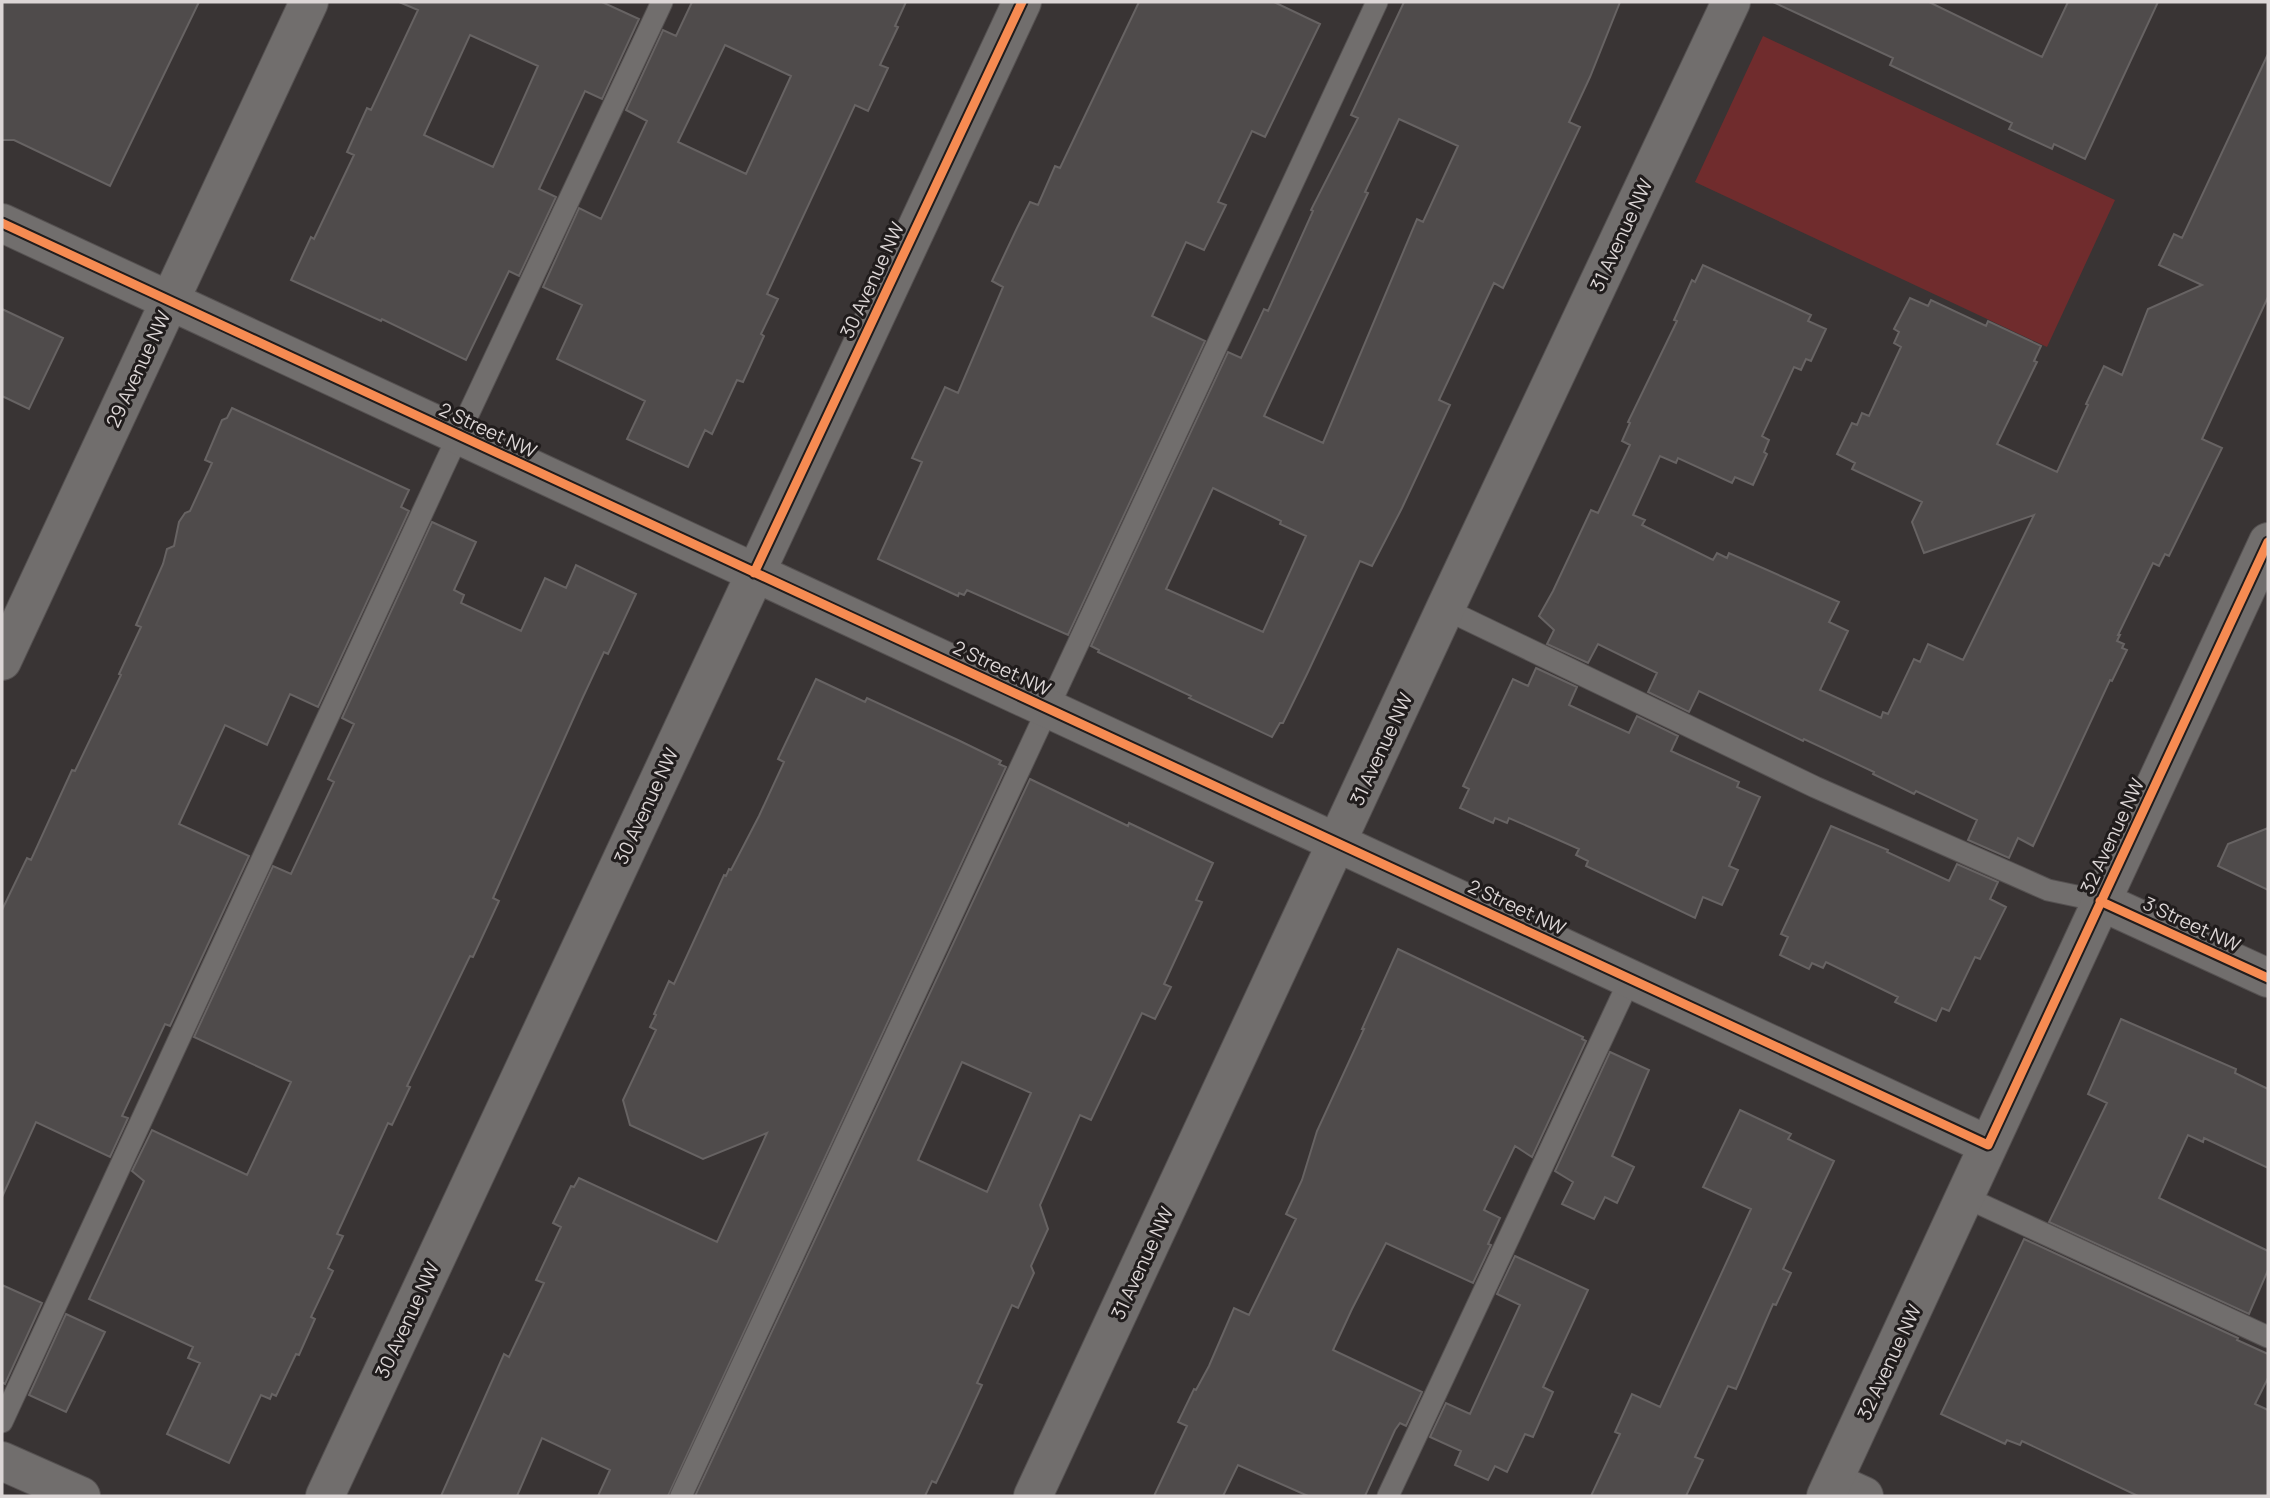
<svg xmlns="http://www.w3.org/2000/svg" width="2270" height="1498" font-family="Manrope,sans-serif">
	<rect width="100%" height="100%" fill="#393434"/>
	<path fill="#702c2d" d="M1763 36 2115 200 2047 347 1695 182Z"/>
	<path fill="#4f4b4b" stroke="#676363" stroke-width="2" fill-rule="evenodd" d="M2 2H199L110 186 14 140H2Z
		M399 2H602L639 19 602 99 585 91 539 189 556 197 519 276 509 271 466 360 382 319 381 321 291 280 311 237 314 239 354 155 347 152 367 108 371 110 418 10ZM470 35 538 66 493 167 424 135Z
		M692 2H906L895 26 898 27 880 65 888 68 868 111 855 105 767 294 778 299 761 334 764 336 743 382 737 380 712 434 705 430 688 467 627 439 645 401 557 359 582 305 543 287 579 208 601 219 647 121 626 110 663 30 676 36ZM725 45 791 76 746 174 678 142Z
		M1139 2H1274L1320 24 1265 137 1252 131 1218 202 1226 205 1204 250 1186 242 1152 316 1205 341 1068 635 967 590 964 595 959 593 958 596 878 559 922 462 912 458 945 387 958 393 1003 287 992 281 1017 228 1030 202 1038 205 1055 166 1060 168Z
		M1404 2H1620L1590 77 1569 122 1580 127 1503 288 1494 283 1439 400 1450 405 1402 508 1372 566 1360 561 1307 674 1283 723H1280L1272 737 1189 698 1191 696 1098 652 1099 650 1091 646 1228 352 1241 358 1264 309 1268 311 1313 211 1311 210 1358 118 1351 115ZM1399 119 1458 146 1423 222 1417 219 1323 443 1264 416 1368 193 1365 192ZM1213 488 1281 521 1280 524 1306 536 1263 632 1166 589Z
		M1773 2H1929L2042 57 2068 2H2158L2085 159 2054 144 2052 149 2009 129 2012 123 1890 65 1893 58Z
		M2268 54V297L2202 439 2222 448 2169 556 2165 554 2159 566 2153 563 2118 635H2120L2117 641 2124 644 2122 648 2127 650 2112 681 2110 680 2033 846 2018 838 2009 858 1968 840 1977 820 1916 791 1914 794 1873 774 1874 772 1804 739 1803 741 1699 691 1689 712 1648 692 1657 673 1598 644 1588 663 1547 644 1554 630 1539 616 1553 591 1591 510 1598 513 1630 445 1622 441 1630 423 1628 422 1677 321 1674 320 1692 280 1695 282 1703 265 1811 315 1808 321 1826 329 1811 361 1806 359 1801 370 1794 367 1762 436 1769 440 1764 452 1767 454 1753 485 1735 477 1732 483 1678 458 1676 463 1660 456 1633 515 1645 520 1642 525 1713 560 1717 553 1727 558 1729 553 1839 602 1829 622 1848 631 1820 690 1881 718 1883 712 1888 714 1914 659 1920 662 1928 644 1963 660 2034 515 1924 553 1912 522 1922 502 1852 469 1855 463 1837 454 1852 423 1857 425 1862 413 1869 416 1901 347 1894 343 1899 332 1894 329 1910 298 1928 306 1931 300 1986 326 1988 321 2041 346 2034 361 2037 362 1997 444 2057 472 2088 405 2086 404 2104 366 2122 375 2148 309 2202 285 2159 265 2174 234 2182 238Z
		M2 309 63 338 29 409 2 396Z
		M232 408 409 490 401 507 409 511 318 707 290 694 267 745 225 725 179 824 249 856 170 1026 165 1024 122 1116 128 1118 110 1157 36 1122 2 1197V910L27 858 31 860 72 770 75 771 121 675 119 674 141 627 136 625 163 564 167 549 174 546 179 522 185 513 190 511 212 463 205 460 222 420 227 418Z
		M432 522 476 542 454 590 464 595 461 603 521 631 545 578 566 588 576 565 636 594 608 654 604 652 583 697 493 898 499 901 473 957 470 956 407 1086 410 1087 392 1125 388 1123 337 1234 343 1236 328 1268 333 1271 311 1317 315 1319 299 1355 296 1354 276 1396 272 1394 270 1399 261 1395 229 1463 167 1434 200 1363 188 1358 193 1347 89 1299 144 1181 132 1171 152 1130 247 1175 291 1082 194 1037 273 866 291 874 334 782 328 779 354 724 342 718Z
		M1536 668 1577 687 1569 705 1629 733 1637 716 1678 736 1671 751 1739 782 1737 787 1760 797 1729 866 1738 870 1722 905 1703 897 1695 918 1586 866 1588 861 1576 855 1579 849 1509 818 1507 823 1495 818 1493 823 1460 808 1469 789 1463 786 1513 679 1528 686Z
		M816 679 865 702 867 698 960 741 1001 761 999 764 1006 767 668 1496H598L610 1470 542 1438 517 1496H441L504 1354 509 1357 544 1283 536 1280 561 1227 553 1223 571 1186 574 1187 579 1178 717 1242 767 1133 703 1159 630 1125 623 1100 656 1030 650 1027 656 1015 654 1014 669 981 674 984 724 875 726 876 729 869 731 870 759 816 784 762 778 759Z
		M1030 779 1128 826 1129 823 1213 863 1196 900 1202 902 1164 984 1171 987 1155 1019 1142 1013 1091 1120 1080 1115 1040 1205 1048 1229 1031 1266 1034 1273 1018 1308 1012 1305 977 1383 982 1385 959 1435 936 1483 932 1481 925 1496H695ZM962 1062 1031 1093 987 1192 918 1160Z
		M1831 826 1888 850 1887 852 1949 881 1957 864 1998 882 1990 899 2006 907 1980 959 1975 957 1949 1011 1942 1008 1936 1021 1895 1002 1898 997 1826 962 1823 968 1812 963 1809 969 1780 955 1788 937 1781 934Z
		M2268 828V890L2218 866 2228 844Z
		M1398 949 1583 1037 1582 1039 1586 1041 1532 1157 1515 1146 1484 1210 1500 1218 1488 1244 1491 1245 1473 1283 1386 1243 1352 1309 1333 1350 1422 1392 1406 1426 1400 1423 1395 1430 1365 1496H1308L1238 1465 1223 1496H1154L1187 1426 1178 1422 1194 1389 1196 1390 1209 1366 1234 1308 1249 1315 1296 1219 1286 1214 1302 1180 1317 1131 1364 1029H1362Z
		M2121 1019 2236 1069 2235 1073 2268 1089V1168L2204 1138 2203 1142 2188 1135 2159 1198 2268 1251V1270L2249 1314 2049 1222 2107 1103 2088 1094Z
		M1610 1052 1649 1070 1612 1156 1634 1167 1617 1203 1605 1197 1594 1219 1562 1204 1573 1182 1555 1171Z
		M1740 1110 1791 1134 1788 1139 1834 1161 1783 1269 1791 1273 1776 1305 1773 1304 1736 1389 1728 1386 1695 1457 1703 1460 1686 1496H1591L1620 1434 1615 1432 1632 1394 1660 1407 1751 1209 1703 1187Z
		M2024 1239 2238 1338 2237 1340 2268 1354V1378L2255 1404 2268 1410V1496H2138L2022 1441 2020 1445 2007 1440 2005 1444 1941 1414Z
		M1515 1256 1588 1290 1543 1387 1553 1392 1533 1437 1525 1434 1507 1472 1495 1466 1488 1480 1455 1465 1461 1451 1430 1437 1446 1403 1470 1414 1520 1305 1497 1294Z
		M2 1285 42 1303 5 1384 2 1382Z
		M66 1314 105 1332 66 1412 29 1395Z"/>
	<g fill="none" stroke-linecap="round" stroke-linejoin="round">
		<defs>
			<path id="service" d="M1445 609 1815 787 2048 890 2100 901
				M1965 1197 2268 1337
				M2 1422 443 468 662 2
				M681 1496 1377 2
				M1388 1496 1630 979"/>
			<path id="minor" d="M2 223 1988 1145
				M2 661 309 2
				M2100 901 2268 978
				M2 1461 81 1496
				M1833 1482 1864 1496
				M325 1496 1022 2
				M1033 1496 1445 609 1731 2"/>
			<path id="tertiary" d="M1826 1496 2268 542"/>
		</defs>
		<use href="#service" stroke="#555151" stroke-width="23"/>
		<use href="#minor" stroke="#555151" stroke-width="40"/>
		<use href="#tertiary" stroke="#555151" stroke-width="40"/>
		<use href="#service" stroke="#716e6d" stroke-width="21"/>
		<use href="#minor" stroke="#716e6d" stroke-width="38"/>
		<use href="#tertiary" stroke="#716e6d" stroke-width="38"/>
		<defs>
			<path id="cycleway" d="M2 223 1988 1145 2268 542
				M754 573 1022 2
				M2100 901 2268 978"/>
		</defs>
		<use href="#cycleway" stroke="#201c1c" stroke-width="13"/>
		<use href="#cycleway" stroke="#f68b52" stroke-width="9"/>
	</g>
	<g text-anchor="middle" stroke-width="6" stroke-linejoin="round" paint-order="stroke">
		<g font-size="19" fill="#dcd6d6" stroke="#201c1c">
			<text transform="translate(1621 235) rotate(-65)" y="7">31 Avenue NW</text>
			<text transform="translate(872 280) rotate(-65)" y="7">30 Avenue NW</text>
			<text transform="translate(138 369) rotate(-65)" y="7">29 Avenue NW</text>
			<text transform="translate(488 430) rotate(25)" y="7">2 Street NW</text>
			<text transform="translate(1002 668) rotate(25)" y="7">2 Street NW</text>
			<text transform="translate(1381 749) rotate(-65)" y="7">31 Avenue NW</text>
			<text transform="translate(646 806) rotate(-65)" y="7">30 Avenue NW</text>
			<text transform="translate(2112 836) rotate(-65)" y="7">32 Avenue NW</text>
			<text transform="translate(1517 907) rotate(25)" y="7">2 Street NW</text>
			<text transform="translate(2192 924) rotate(25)" y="7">3 Street NW</text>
			<text transform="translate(1142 1263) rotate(-65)" y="7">31 Avenue NW</text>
			<text transform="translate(407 1320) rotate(-65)" y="7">30 Avenue NW</text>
			<text transform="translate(1889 1362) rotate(-65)" y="7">32 Avenue NW</text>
		</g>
	</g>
	<rect width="2270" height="1498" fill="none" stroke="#dcd6d6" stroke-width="7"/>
</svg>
